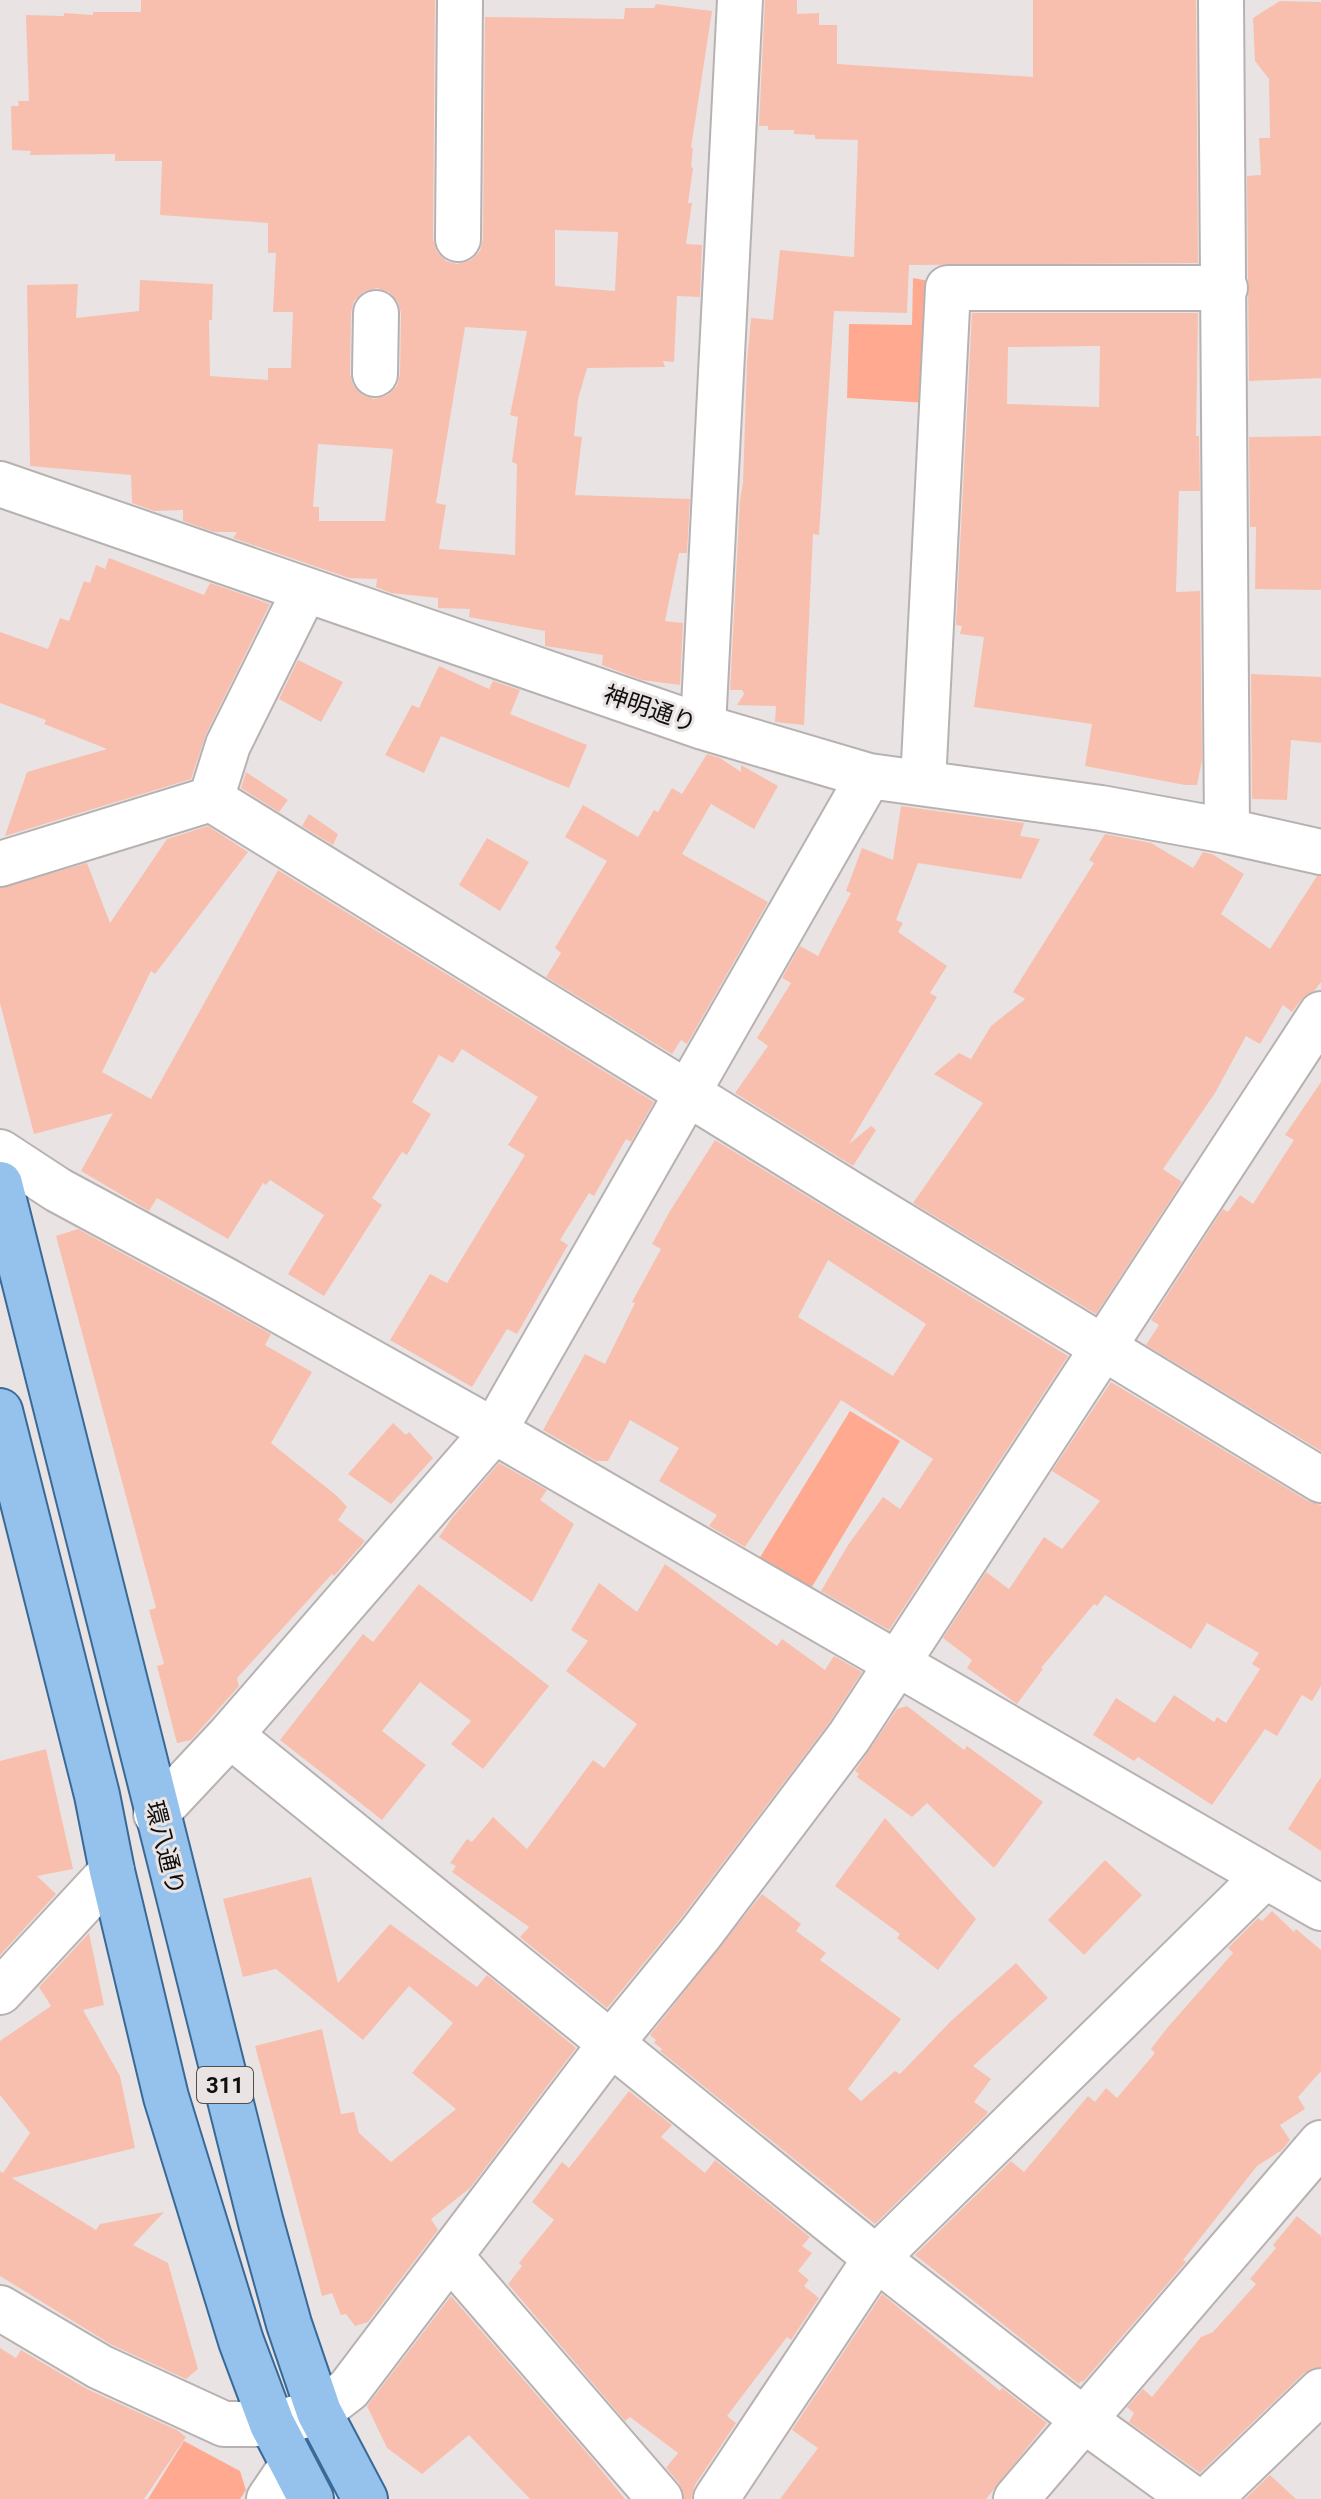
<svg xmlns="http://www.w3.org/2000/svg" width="1321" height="2499" font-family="Roboto,'Noto Sans JP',sans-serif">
	<rect width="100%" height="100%" fill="#e9e4e3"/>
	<path fill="#ffaa90" d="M913 278 935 282 929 403 847 398 849 324 912 325Z
		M850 1411 900 1441 810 1590 759 1559Z
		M184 2441 240 2471 246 2490 240 2499H148Z"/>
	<path fill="#f8bfae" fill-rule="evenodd" d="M141 0H435L433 239 437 252 446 261 457 264 471 260 480 251 483 239 485 17 624 19 625 8H654L656 4 712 11 691 148H693L691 167 693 168 688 203H692L686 244 702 245 700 297 677 296 674 362 663 361 665 367 587 368 578 399 574 436 582 437 575 495 690 499 687 553H679L665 621 683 623 680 685 642 680 602 665 603 655 545 646V631L469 617 470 609 438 608V598L391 593 376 587 377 579 349 578 233 538 237 532H214L183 521V510L154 511 132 503 131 475 30 466 27 285 78 284 76 318 139 311 140 280 213 284 212 320H209L210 376 268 380V368H291L293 312H273L276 253H268V223L160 215 162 161H115V154L30 155 31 151 12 150 11 106H19L18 101H29L26 15 64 16V13L93 15V12H141ZM555 230 618 232 615 291 555 286ZM377 288 389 292 398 302 401 313 400 374 397 386 388 395 374 399 362 395 353 385 350 374 351 313 354 301 363 292ZM465 327 527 331 510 415 518 417 512 462 517 464 515 555 439 549 446 505 436 503ZM318 444 393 449 385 521H319V507H313Z
		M765 0H797V14L819 13V25H837V64L1033 77V0H1196L1198 263 909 265 907 313 834 311 819 535 813 534 804 725 775 722 776 706 737 705 744 694 742 690H730L740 500 743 483 747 362 751 318 773 320 780 250 854 257 858 140 815 139V135L794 134V130H768V126H759Z
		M1280 1 1321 2V378L1249 381 1247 176 1261 175 1259 138H1270L1269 79 1255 61 1253 18Z
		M972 313H1198L1196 436H1199L1200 491H1179L1176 592 1200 591 1202 760 1197 785H1185L1085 766 1092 724 974 707 984 637 960 634 962 626 956 625ZM1100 346 1099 407 1007 404 1008 347Z
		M1321 436V590L1255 589 1256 527H1250L1249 437Z
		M109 558 204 595 210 583 270 604 206 734 191 779 5 836 27 772 107 749 44 724 46 720 0 703V632L48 649 60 618 69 621 84 581 90 583 96 565 105 569Z
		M298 660 343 682 321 722 279 699Z
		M439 666 489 689 493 681 520 690 510 714 587 745 569 788 441 736 424 773 385 755 412 705 419 708Z
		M1251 674 1321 677V743L1291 740 1287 800 1252 799Z
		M707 754 720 758 741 772V765L778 786 754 829 711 804 682 854 768 902 687 1044 681 1040 672 1054 546 977 561 953 555 948 607 861 565 837 583 805 638 837 654 810 658 812 672 788 682 794Z
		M246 772 288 800 279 812 241 788Z
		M901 806 1024 823 1020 836 1040 839 1021 879 918 863 896 920 903 923 898 932 947 966 930 993 937 997 849 1144 871 1126 876 1130 853 1166 735 1093 768 1046 757 1038 791 983 782 978 800 946 818 956 851 893 846 891 862 848 893 860Z
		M309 814 338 834 333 845 302 826Z
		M208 826 248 852 155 974 151 971 102 1072 151 1099 278 870 654 1102 631 1142 626 1139 594 1196 589 1193 560 1240 568 1245 517 1334 507 1329 472 1387 390 1340 430 1274 447 1283 525 1155 508 1145 538 1097 462 1049 453 1063 439 1055 412 1102 431 1114 407 1155 402 1152 372 1198 382 1205 324 1296 288 1274 324 1215 270 1180 266 1185 263 1183 228 1239 157 1198 149 1211 81 1171 113 1113 34 1134 0 1003V888L87 863 110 923 167 839Z
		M1105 834 1151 843 1193 868 1203 852 1212 854 1244 874 1221 914 1270 949 1317 876H1321V982L1315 990 1301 1000 1292 1012 1283 1005 1260 1044 1246 1036 1215 1093 1163 1169 1182 1182 1096 1314 913 1203 983 1103 934 1074 959 1053 971 1059 991 1026 1025 999 1013 992 1094 863 1089 860Z
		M487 838 529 862 500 911 459 885Z
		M1321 1082V1451L1146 1345 1159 1325 1151 1320 1223 1209 1228 1212 1240 1195 1253 1204 1294 1140 1285 1135Z
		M715 1140 1068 1356 889 1630 821 1591 848 1545 883 1497 900 1509 933 1459 841 1400 745 1547 709 1526 717 1515 659 1481 679 1448 630 1420 608 1461H596L543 1430 585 1354 605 1364 635 1303 632 1302 661 1249 652 1244 670 1211ZM828 1260 926 1324 893 1376 798 1317Z
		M78 1229 271 1334 265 1345 312 1372 271 1443 337 1496 347 1507 338 1520 365 1541 334 1576 332 1574 237 1678 239 1686 191 1740 177 1743 157 1666 164 1664 149 1610 156 1608 56 1236Z
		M1111 1382 1308 1501 1321 1505V1686L1312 1701 1302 1695 1277 1736 1265 1729 1212 1805 1138 1757 1134 1761 1093 1735 1116 1698 1155 1723 1174 1695 1214 1722 1217 1717 1226 1723 1260 1669 1252 1664 1259 1653 1207 1623 1191 1649 1105 1595 1097 1606 1094 1604 1041 1668 1043 1669 1017 1704 967 1668 972 1660 943 1638 986 1572 1009 1589 1044 1537 1062 1549 1100 1501 1052 1471Z
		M393 1423 406 1435 409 1432 433 1458 391 1504 348 1474Z
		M499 1463 547 1490 540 1500 574 1524 532 1602 439 1537 452 1518Z
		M665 1564 777 1646 782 1639 825 1670 834 1656 862 1672 829 1723 681 1918 607 2008 520 1937 529 1927 452 1872 456 1866 450 1863 467 1839 472 1842 493 1817 527 1849 593 1760 604 1768 637 1724 566 1671 588 1641 571 1630 599 1583 637 1612Z
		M419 1584 549 1686 483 1769 451 1744 471 1721 420 1682 382 1731 426 1765 382 1820 280 1740 363 1634 373 1642Z
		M907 1706 964 1750 967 1746 1043 1802 994 1868 927 1803 912 1817 857 1777 859 1774 855 1771 897 1709Z
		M46 1749 73 1869 37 1876 56 1894 0 1955V1761Z
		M1321 1777V1851L1288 1829Z
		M885 1818 976 1919 938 1970 897 1938 900 1934 835 1886Z
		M1105 1860 1142 1895 1084 1955 1048 1920Z
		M311 1877 338 1983 390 1924 477 1987 487 1975 576 2048 470 2188 431 2219 438 2230 368 2322 355 2326 346 2314 341 2315 332 2293 322 2296 255 2046 322 2029 341 2114 354 2112 359 2133 391 2162 456 2109 412 2073 453 2023 409 1986 363 2040 276 1969 243 1977 223 1899Z
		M762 1894 801 1924 796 1931 826 1953 820 1960 901 2019 848 2089 861 2101 895 2071 900 2074 951 2021 1016 1963 1048 1998 973 2066 991 2079 974 2102 988 2112 986 2115 875 2224 660 2051 662 2049 654 2043 656 2040 650 2035Z
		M1272 1911 1294 1932 1296 1929 1321 1950V2071L1298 2097 1305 2109 1280 2125 1290 2140 1282 2150 1257 2166 1183 2260 1186 2262 1083 2382 1081 2381 1079 2384 915 2255 1011 2161 1024 2172 1088 2096 1095 2102 1106 2088 1117 2098 1155 2053 1151 2049 1168 2027 1233 1953 1228 1948 1258 1918 1262 1921Z
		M89 1933 104 2005 83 2010 120 2076 135 2148 12 2178 96 2230 100 2224 164 2212 133 2245 168 2263 198 2369 186 2379 112 2345 0 2276V2171L3 2173 30 2133 0 2095V2041L51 2006 39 1987Z
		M629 2091 672 2125 661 2137 705 2173 715 2160 810 2237 802 2246 812 2253 798 2271 809 2280 804 2286 819 2298 791 2340 787 2337 727 2416 736 2423 695 2485 691 2499H684L679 2483 666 2468 678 2453 630 2417 625 2421 508 2284 522 2266 519 2263 554 2220 532 2202 562 2162 569 2168Z
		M1297 2216 1321 2236V2367L1304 2373 1200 2473 1129 2422 1134 2413 1127 2407 1143 2389 1152 2397 1201 2337 1213 2332 1256 2284 1250 2279 1276 2248 1273 2245Z
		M882 2294 1000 2391 1002 2388 1047 2423 986 2499H780L818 2448 792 2430Z
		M451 2296 588 2454 625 2499H530L469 2435 422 2474 387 2448 367 2406Z
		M0 2348 16 2358 21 2350 87 2389 177 2430 186 2437 144 2499H0Z
		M1270 2475 1296 2499H1245Z"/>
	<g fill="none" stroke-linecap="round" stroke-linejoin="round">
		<defs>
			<path id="minor" d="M1221 0 1227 831
				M458 239 460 0
				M375 374 376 313
				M0 484 703 727 869 776 1101 808 1227 831 1321 852
				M703 727 740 0
				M923 783 948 288H1225
				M211 799 228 745 305 590
				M0 864 211 799 854 1196 1321 1480
				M0 1152 58 1190 225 1280 494 1431 1321 1908
				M230 1735 876 2258 1084 2420 1193 2499
				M156 1814 230 1735 494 1431 869 776
				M0 1992 112 1871
				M450 2256 660 2499
				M0 2308 100 2367 224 2424H272L319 2412 349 2389 612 2042 701 1933 849 1737 1321 1014
				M269 2499 292 2465
				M716 2499 876 2258 1265 1876
				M1016 2499 1321 2143
				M1209 2499 1321 2391"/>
			<path id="major" d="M0 1184 261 2223 289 2324 319 2412 365 2499
				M0 1411 97 1795 112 1871 166 2097 241 2341 272 2424 311 2499"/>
		</defs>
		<use href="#minor" stroke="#b7b2b1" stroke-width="48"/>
		<use href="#major" stroke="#396996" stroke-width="48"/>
		<use href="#minor" stroke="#fff" stroke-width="44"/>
		<use href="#major" stroke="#95c2ec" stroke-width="44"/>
	</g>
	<g text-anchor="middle" stroke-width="6" stroke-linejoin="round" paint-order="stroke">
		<rect fill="#e9e4e3" stroke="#514e4e" stroke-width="2" x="197" y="2067" width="56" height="36" rx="6"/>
		<g font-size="22" font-weight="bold" fill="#100e0e">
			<text x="225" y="2093">311</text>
		</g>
		<g font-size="24" fill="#100e0e" stroke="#e9e4e3">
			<text transform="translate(650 709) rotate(19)" y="8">神明通り</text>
			<text transform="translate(165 1848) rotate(76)" y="8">環八通り</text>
		</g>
	</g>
</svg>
